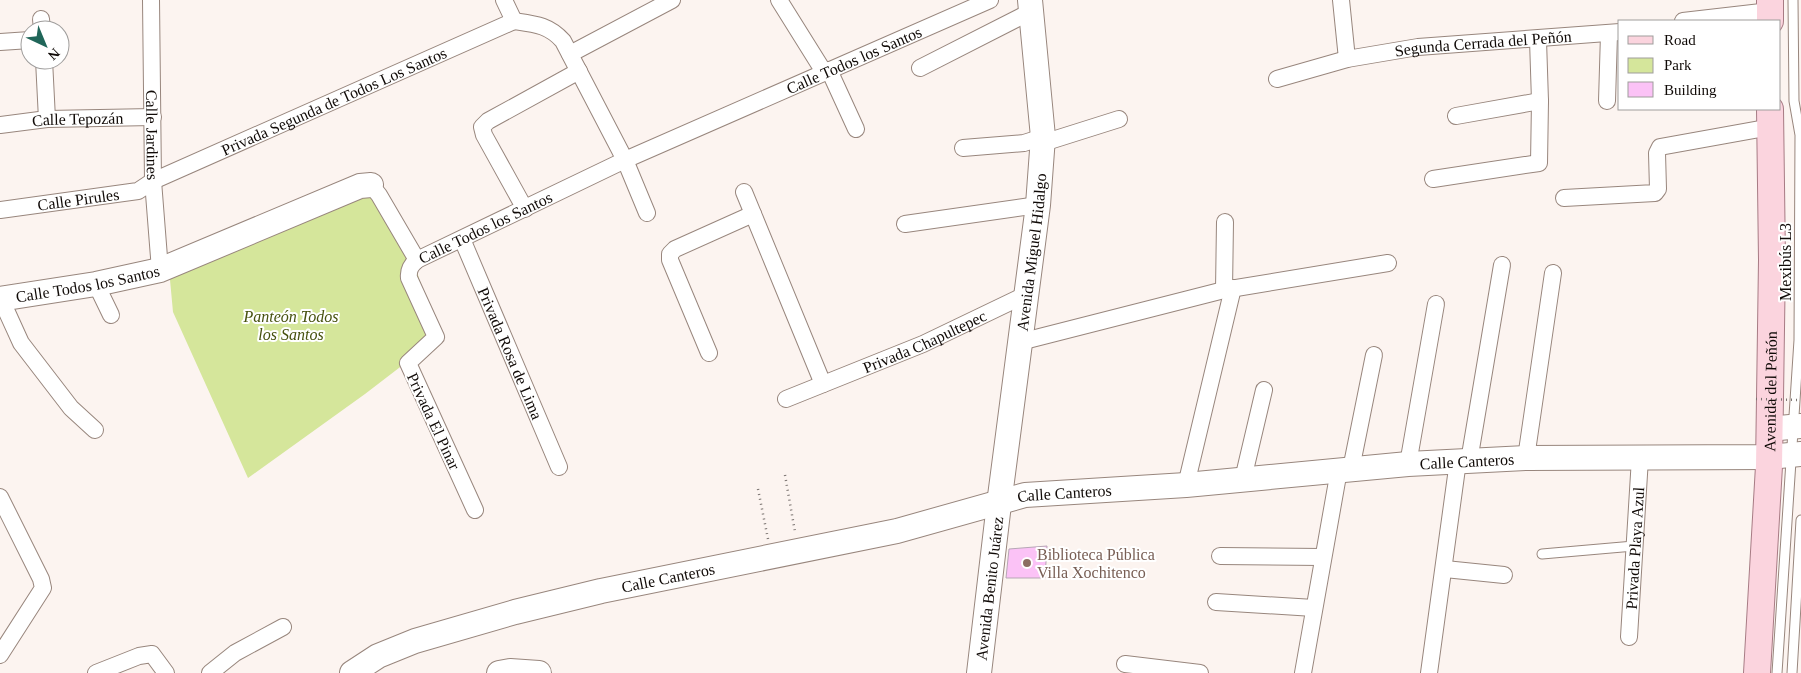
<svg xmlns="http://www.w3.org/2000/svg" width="1801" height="673" font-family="'Times New Roman',serif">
	<rect width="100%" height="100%" fill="#fcf4f0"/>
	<path fill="#d5e69b" d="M371 185 417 260 418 275 438 338 365 394 248 478 173 312 169 269Z"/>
	<path fill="#fbc2f6" stroke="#b6a7b5" d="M1047 546 1045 578H1006L1009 549Z"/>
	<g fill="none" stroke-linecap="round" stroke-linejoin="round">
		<defs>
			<path id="lane" d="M1542 554 1634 546
				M1777 673 1799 340 1800 135 1794 101 1793 0
				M1792 673 1801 520"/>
			<g id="street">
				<path id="s1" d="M151 0 153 181 160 270"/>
				<path d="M504 0 514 21"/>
				<path d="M779 0 824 72"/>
				<path d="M1341 0 1347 59"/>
				<path d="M41 19 42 30"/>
				<path d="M514 21C535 24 549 25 563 41L625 160 647 213"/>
				<path d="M1683 21 1770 11"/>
				<path d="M0 42 30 40"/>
				<path d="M570 54 672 0"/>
				<path d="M44 60 47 119"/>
				<path d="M920 68 1032 11"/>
				<path d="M829 70 856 129"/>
				<path id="s2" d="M1277 79 1347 59 1418 47 1620 32"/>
				<path d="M1607 101 1609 34"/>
				<path d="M1456 116 1540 101"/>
				<path id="s3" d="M0 125 47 119 153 117"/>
				<path d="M1043 143 1119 119"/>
				<path d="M963 148 1024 143 1043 137"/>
				<path d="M1433 179 1539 163 1540 101 1538 40"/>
				<path d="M371 185 379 195 417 260"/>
				<path d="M744 192 823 384"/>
				<path d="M1564 198 1655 193 1658 189 1657 153 1660 147 1771 127"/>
				<path d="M525 209 484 135 482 127 488 121 579 71"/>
				<path id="s4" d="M0 210 138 191 153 181 514 21"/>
				<path d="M905 224 1038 205"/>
				<path id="s5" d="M462 239 559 467"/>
				<path d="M96 284 111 315"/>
				<path d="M1224 290 1225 222"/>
				<path d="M1 299 21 343 71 408 95 430"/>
				<path d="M1020 342 1224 290 1388 263"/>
				<path d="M709 353 670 260V254L675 249 753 214"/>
				<path id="s6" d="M786 399 923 344 1025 295"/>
				<path d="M1526 458 1553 273"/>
				<path d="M1469 461 1502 265"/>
				<path d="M1408 464 1436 304"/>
				<path d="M1351 469 1374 355"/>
				<path d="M1243 479 1264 390"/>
				<path d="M1186 485 1233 288"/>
				<path d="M0 497 41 579 43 588 0 655"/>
				<path id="s7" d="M475 510 408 363 436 337 409 278C408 270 411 265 417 260L625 160 990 0"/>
				<path d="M1220 556 1322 557"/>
				<path d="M1445 569 1504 575"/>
				<path d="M1216 602 1314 608"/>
				<path id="s8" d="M1629 637 1640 458"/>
				<path d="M1125 664 1200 673"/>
				<path d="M96 673 139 656 152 654 166 673"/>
				<path d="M210 673 235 653 283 627"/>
				<path d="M1303 673 1339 470"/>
				<path d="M1429 673 1458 461"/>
			</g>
			<g id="secondary">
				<path id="s9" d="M0 299 96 284 160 270 360 186 371 185"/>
				<path d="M1769 429 1801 426"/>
				<path id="s10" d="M352 673 378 656 415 641 515 612 601 591 897 531 1025 495 1186 485 1408 464 1526 458 1769 457 1801 454"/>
				<path d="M499 673 510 671 539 673"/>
				<path id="s11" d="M979 673 999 504 1038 205 1043 137 1030 0"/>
			</g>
			<g id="primary">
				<path d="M1770 0V21"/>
				<path id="s12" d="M1757 673 1769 466 1772 260 1770 109"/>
			</g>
		</defs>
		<use href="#lane" stroke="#98867d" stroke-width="11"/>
		<use href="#street" stroke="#98867d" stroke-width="18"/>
		<use href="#secondary" stroke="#98867d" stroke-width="26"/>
		<use href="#primary" stroke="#a77b84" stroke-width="28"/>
		<path stroke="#7b7471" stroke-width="2.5" stroke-dasharray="1 4" stroke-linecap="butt" d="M785 475 795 532
			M758 489 768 539"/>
		<use href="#lane" stroke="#fff" stroke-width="9"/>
		<use href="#street" stroke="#fff" stroke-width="16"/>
		<use href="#secondary" stroke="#fff" stroke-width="24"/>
		<use href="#primary" stroke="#fbd4de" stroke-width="26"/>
		<path stroke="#7b7471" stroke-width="2.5" stroke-dasharray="1 4" stroke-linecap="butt" d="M1756 399 1801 400"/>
	</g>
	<circle fill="#8d6e63" stroke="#fff" stroke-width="2" cx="1027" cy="563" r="5"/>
	<g text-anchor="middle" stroke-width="4" stroke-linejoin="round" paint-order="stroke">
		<g font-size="16" fill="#100a07" stroke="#fff">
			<text dy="6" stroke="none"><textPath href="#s2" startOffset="210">Segunda Cerrada del Peñón</textPath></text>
			<text dy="6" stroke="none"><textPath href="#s7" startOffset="766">Calle Todos los Santos</textPath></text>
			<text dy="6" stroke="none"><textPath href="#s4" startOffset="355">Privada Segunda de Todos Los Santos</textPath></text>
			<text dy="6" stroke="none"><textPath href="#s3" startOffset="78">Calle Tepozán</textPath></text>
			<text dy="6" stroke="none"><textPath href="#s1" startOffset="135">Calle Jardines</textPath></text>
			<text dy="6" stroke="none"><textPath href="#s4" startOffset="79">Calle Pirules</textPath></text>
			<text dy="6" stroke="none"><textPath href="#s7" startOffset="361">Calle Todos los Santos</textPath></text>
			<text dy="6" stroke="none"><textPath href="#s11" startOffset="424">Avenida Miguel Hidalgo</textPath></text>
			<text transform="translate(1785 262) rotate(-90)" y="6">Mexibús L3</text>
			<text dy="6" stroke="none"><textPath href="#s9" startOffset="89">Calle Todos los Santos</textPath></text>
			<text dy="6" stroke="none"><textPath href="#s6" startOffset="150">Privada Chapultepec</textPath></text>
			<text dy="6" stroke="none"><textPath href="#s5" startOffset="124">Privada Rosa de Lima</textPath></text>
			<text dy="6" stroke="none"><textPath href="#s12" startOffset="282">Avenida del Peñón</textPath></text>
			<text transform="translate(434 421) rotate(65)" y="6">Privada El Pinar</text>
			<text dy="6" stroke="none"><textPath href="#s10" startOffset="1142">Calle Canteros</textPath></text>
			<text dy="6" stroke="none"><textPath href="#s10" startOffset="738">Calle Canteros</textPath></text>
			<text dy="6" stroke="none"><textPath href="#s8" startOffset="89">Privada Playa Azul</textPath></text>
			<text dy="6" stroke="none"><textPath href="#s10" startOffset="332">Calle Canteros</textPath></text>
			<text dy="6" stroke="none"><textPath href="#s11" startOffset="85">Avenida Benito Juárez</textPath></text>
		</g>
		<g font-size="16" font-style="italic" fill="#46510e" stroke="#fff">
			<text x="291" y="322">Panteón Todos<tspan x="291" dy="18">los Santos</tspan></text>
		</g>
		<g font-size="16" fill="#785e54" stroke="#fff" text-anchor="start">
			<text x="1037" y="560">Biblioteca Pública<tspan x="1037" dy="18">Villa Xochitenco</tspan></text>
		</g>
	</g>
	<rect x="1618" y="20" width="162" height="90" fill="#ffffff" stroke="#9f9d9c"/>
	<rect x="1628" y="36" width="25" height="8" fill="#fbd4de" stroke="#9f9d9c"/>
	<text x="1664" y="45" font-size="15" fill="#100a07">Road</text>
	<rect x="1628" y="58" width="25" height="15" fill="#d5e69b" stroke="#9f9d9c"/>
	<text x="1664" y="70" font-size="15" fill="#100a07">Park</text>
	<rect x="1628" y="82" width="25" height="15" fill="#fbc2f6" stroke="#9f9d9c"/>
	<text x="1664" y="95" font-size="15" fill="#100a07">Building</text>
	<g transform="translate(45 45) rotate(136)"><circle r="24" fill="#ffffff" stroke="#9f9d9c"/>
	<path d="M0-4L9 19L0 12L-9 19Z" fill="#206659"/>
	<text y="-8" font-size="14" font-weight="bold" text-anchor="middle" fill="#100a07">N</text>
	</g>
</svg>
